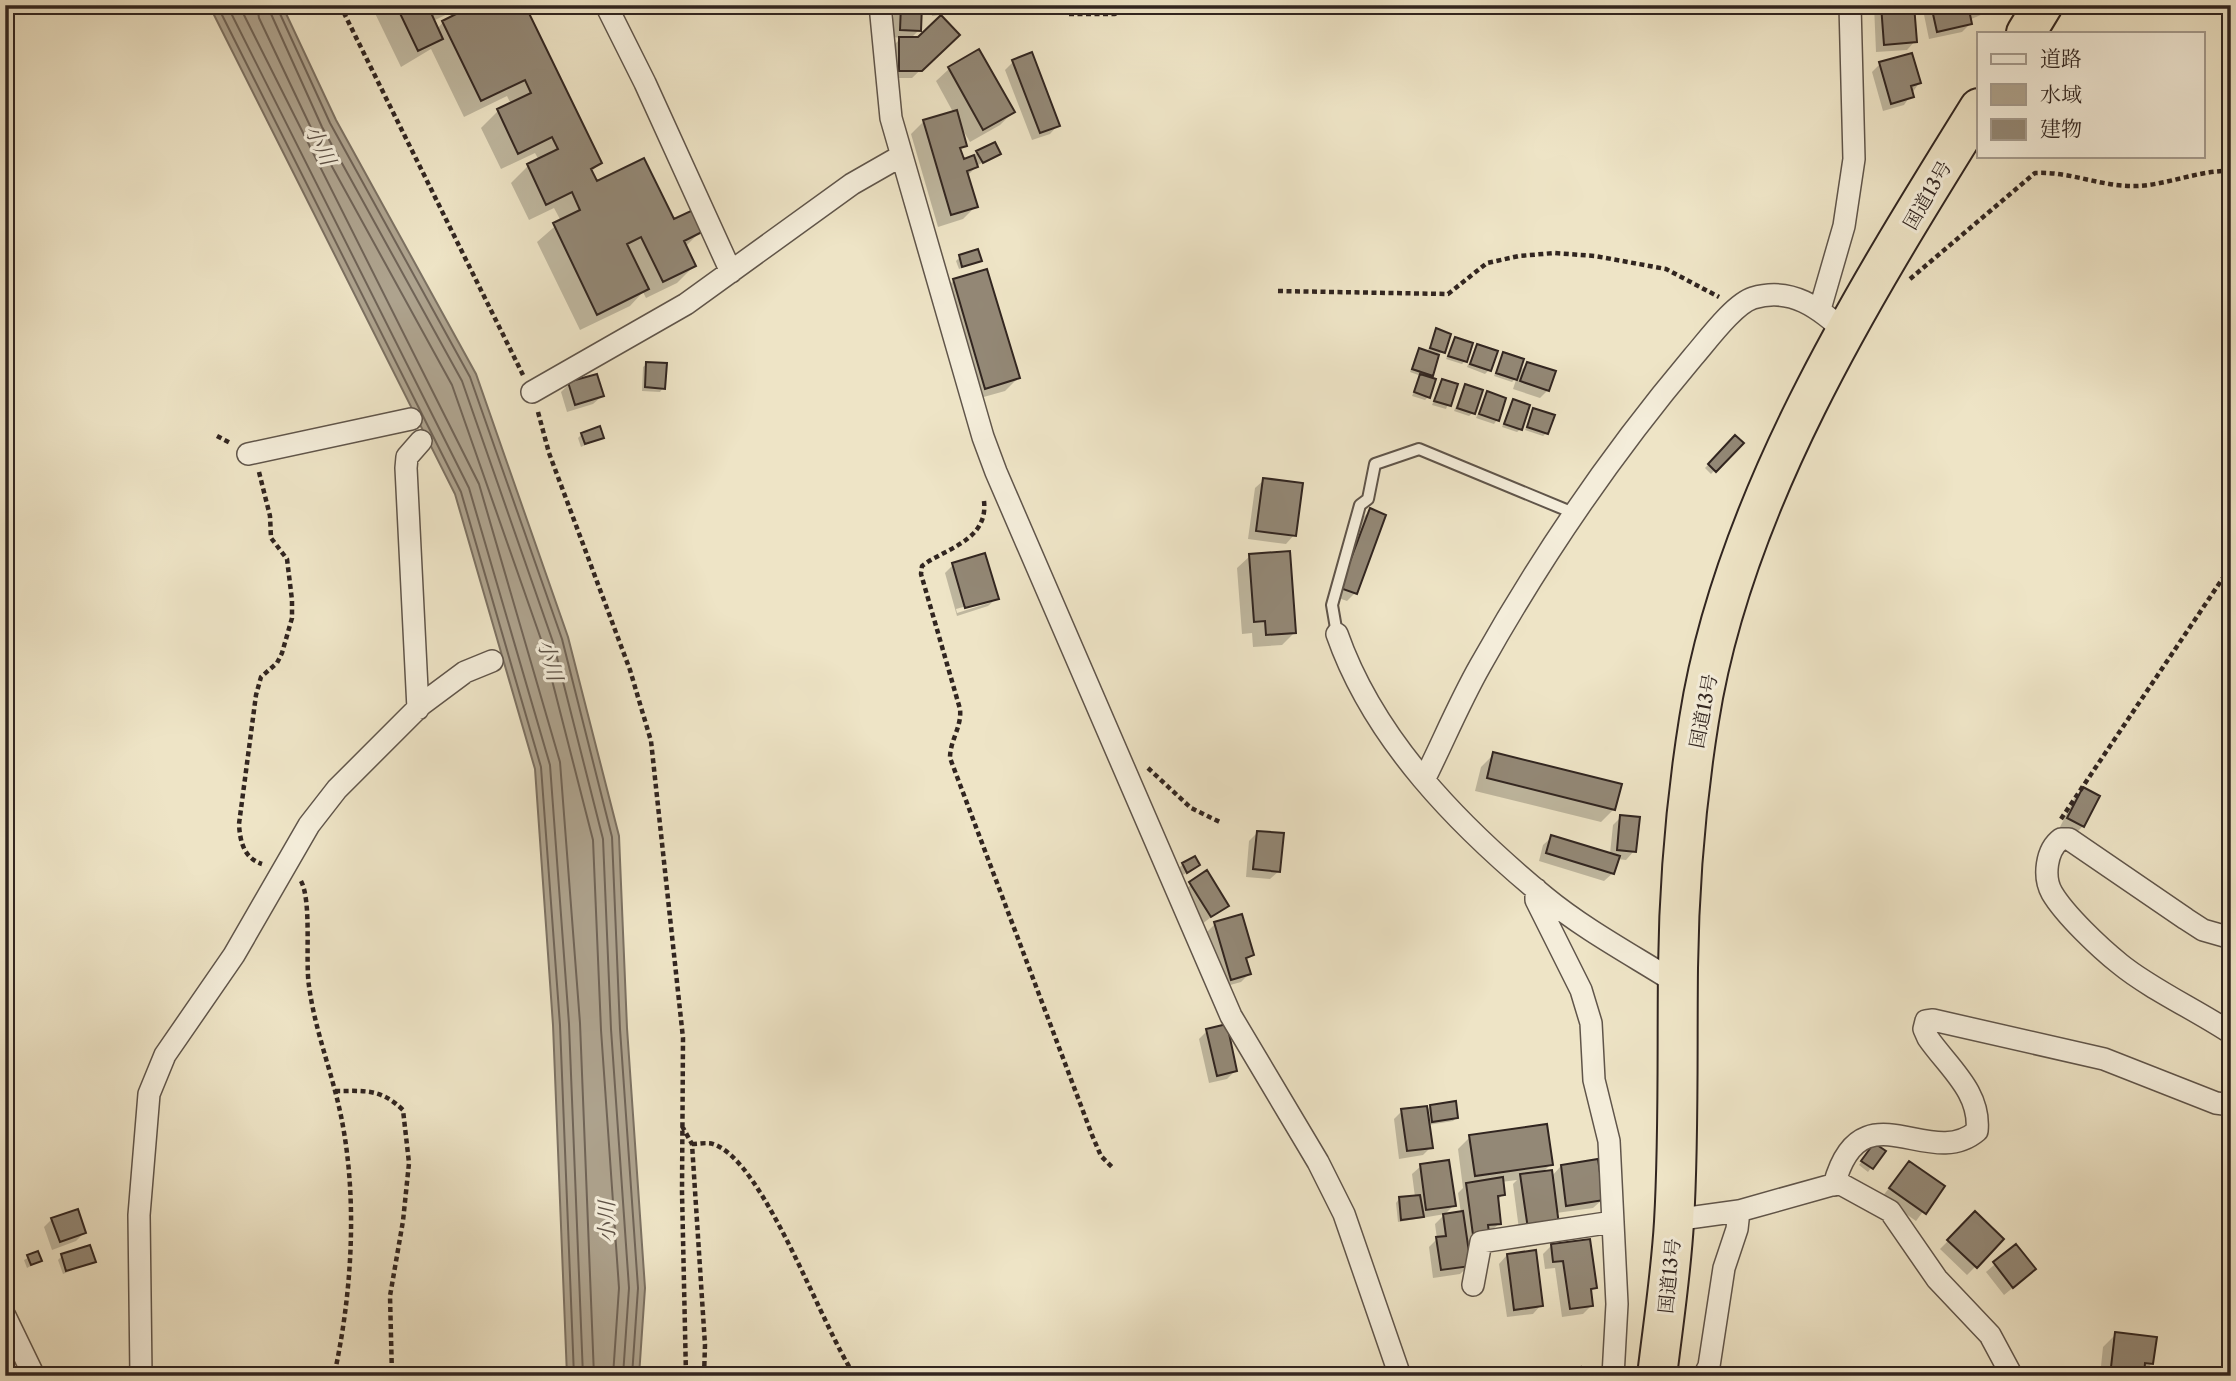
<svg xmlns="http://www.w3.org/2000/svg" width="2236" height="1381" font-family="'Libre Caslon Text','Noto Serif JP',serif">
	<rect width="100%" height="100%" fill="#eee4c6"/>
	<filter id="stains"><feTurbulence type="fractalNoise" baseFrequency=".00286" numOctaves="4"/><feColorMatrix values="0 0 0 0 .2 0 0 0 0 .09 0 0 0 0 .02 0 0 0 .5 -.17"/></filter>
	<radialGradient id="worn" r=".72"><stop offset=".6" stop-color="#630" stop-opacity="0"/><stop offset="1" stop-color="#630" stop-opacity=".3"/></radialGradient>
	<path fill="#aea38e" stroke="#7c7162" stroke-width="2" d="M209 5H282L336 120 476 374 568 637 619 836 627 1028 645 1288 639 1376H567L553 1025 535 769 455 494Z"/>
	<path fill="#0003" fill-rule="evenodd" d="M371 5H466L433 21 437 29 443 22 478 5 600 163 591 172 596 184 673 222 701 231 685 247 694 266 677 283 646 298 643 292 630 306 580 330 537 242 561 221 554 208 529 220 511 183 528 166 539 160 535 153 501 169 481 128 498 111 511 104 507 96 464 117 431 49 401 67Z
		M894 5H920L919 30 910 39 957 35 912 78H892V47L901 38 892 37Z
		M931 5H967L960 12 932 16Z
		M1874 5H1912L1915 41 1907 50 1876 52Z
		M1922 5H1981L1983 14 1969 20 1970 24 1962 32 1929 39Z
		M979 52 1013 112 1000 125 970 142 961 127 965 145 959 151 963 161 977 153 998 154 978 165 967 176 976 206 963 219 938 227 911 134 924 121 953 112 936 81 949 69Z
		M1013 62 1058 125 1050 134 1032 140 1005 70Z
		M1880 64 1919 83 1904 105 1883 111 1872 72Z
		M960 257 980 261 959 269 956 261Z
		M954 280 1018 378 1005 391 973 400 941 293Z
		M1437 331 1443 352 1437 355 1427 378 1428 397 1425 400 1412 396 1421 376 1410 372 1416 354 1419 350 1427 352Z
		M1455 339 1465 361 1462 364 1446 359Z
		M1477 346 1489 370 1485 374 1467 367Z
		M1503 354 1517 374 1527 364 1548 390 1540 398 1513 389 1517 377 1512 382 1494 376Z
		M647 364 663 388 660 392 642 391 643 367Z
		M1442 381 1456 385 1446 409 1432 405Z
		M569 384 602 396 593 404 567 412 561 392Z
		M1465 386 1473 413 1469 416 1454 411Z
		M1487 393 1497 420 1494 424 1476 418Z
		M1513 401 1521 429 1517 432 1502 427Z
		M1534 410 1547 433 1543 436 1525 430Z
		M582 434 602 437 581 447 578 438Z
		M1735 437 1741 443 1711 474 1705 468Z
		M1264 480 1294 535 1286 544 1248 539 1255 488Z
		M1370 510 1355 593 1347 601 1333 596 1362 519Z
		M1250 556 1294 633 1282 645 1253 647 1252 633 1242 634 1237 568Z
		M953 565 997 598 988 606 957 616 945 573ZM989 600V603L957 613 956 609Z
		M1494 754 1614 809 1601 822 1475 791 1481 767Z
		M2083 789V826L2075 834 2060 827 2075 797Z
		M1621 817 1634 851 1626 860 1617 859 1613 873 1604 881 1539 861 1543 845 1552 837 1610 854 1613 825Z
		M1257 833 1279 871 1270 879 1246 877 1249 841Z
		M1183 864 1198 865 1183 875 1179 868Z
		M1206 873 1227 905 1202 924 1182 892Z
		M1215 924 1252 955 1245 961 1249 974 1241 982 1223 987 1207 932Z
		M1207 1031 1235 1071 1227 1079 1209 1083 1199 1039Z
		M1431 1106 1456 1118 1453 1121 1428 1125 1431 1147 1423 1155 1399 1159 1394 1119 1402 1111H1426Z
		M1470 1137 1551 1164 1542 1173 1551 1177 1561 1166 1602 1200 1593 1208 1556 1213 1520 1237 1513 1184 1517 1180 1501 1182 1503 1194 1497 1201 1500 1223 1479 1241 1466 1243 1469 1266 1460 1274 1433 1278 1429 1247 1437 1239 1435 1224 1445 1214 1398 1222 1396 1203 1399 1199 1415 1197 1412 1174 1421 1166 1454 1205 1444 1215 1461 1213 1458 1193 1463 1188 1458 1149Z
		M1871 1149 1883 1151 1868 1172 1859 1165Z
		M1909 1163 1942 1186 1916 1221 1882 1197Z
		M1975 1214 2002 1240 1967 1275 1940 1249Z
		M52 1219 84 1233 76 1241 52 1250 44 1227Z
		M1551 1246 1595 1287 1590 1292 1591 1306 1583 1314 1562 1317 1555 1268 1545 1269 1543 1254Z
		M2016 1246 2026 1277 2004 1295 1986 1272Z
		M37 1253 40 1261 27 1268 24 1260Z
		M1507 1255 1541 1305 1533 1314 1507 1317 1499 1264Z
		M62 1256 94 1261 63 1274 58 1260Z
		M2116 1334 2152 1363 2142 1376H2100L2103 1347Z"/>
	<g fill="none" stroke-linecap="round" stroke-linejoin="round">
		<path stroke="#706457" stroke-width="2" d="M217 5 461 492 541 767 560 1025 574 1376
			M227 5 469 488 550 765 569 1024 583 1376
			M239 5 479 484 560 762 580 1023 594 1376
			M257 5 259 18 313 132 452 385 543 645 593 840 601 1030 619 1288 613 1376
			M267 5 322 127 462 381 553 642 603 839 611 1029 629 1288 623 1376
			M276 5 330 123 470 377 562 639 612 837 620 1029 638 1288 632 1376"/>
	</g>
	<path fill="#938876" stroke="#312520" stroke-width="2" d="M396 5H451L432 15 443 39 418 51Z
		M474 5H525L602 163 591 169 597 181 644 158 674 219 693 210 704 231 684 241 696 266 663 282 641 237 627 244 649 289 597 315 553 223 580 210 572 192 546 205 527 164 558 149 552 137 518 154 497 109 531 93 525 80 481 101 442 21Z
		M901 5H922L921 31 900 30Z
		M1881 5H1914L1917 42 1884 45Z
		M1931 5H1968L1972 24 1937 32Z
		M941 15 960 35 922 71H899V37H918Z
		M979 49 1015 112 983 130 948 67Z
		M1032 52 1060 126 1040 133 1012 60Z
		M1912 53 1921 83 1911 86 1914 97 1891 104 1879 62Z
		M957 110 967 146 960 148 964 159 974 155 978 167 967 171 978 207 951 215 923 120Z
		M995 142 1001 154 983 163 976 151Z
		M978 249 982 261 962 267 959 255Z
		M987 269 1020 378 985 389 953 279Z
		M1436 328 1451 334 1445 353 1430 348Z
		M1455 337 1473 343 1467 362 1448 356Z
		M1477 344 1498 351 1491 371 1470 364Z
		M1419 348 1439 355 1433 376 1412 369Z
		M1503 352 1524 359 1517 380 1496 373Z
		M646 362 667 363 665 389 645 387Z
		M1527 362 1556 371 1549 391 1520 381Z
		M597 374 604 396 575 405 568 382Z
		M1420 374 1436 379 1430 398 1414 392Z
		M1442 379 1458 384 1451 406 1434 401Z
		M1465 384 1483 390 1475 414 1457 408Z
		M1487 391 1506 398 1499 421 1479 414Z
		M1513 399 1530 405 1522 430 1504 424Z
		M1533 408 1555 415 1548 434 1527 427Z
		M600 426 604 438 585 444 581 433Z
		M1735 435 1744 443 1716 472 1708 464Z
		M1263 478 1303 483 1296 536 1256 531Z
		M1370 508 1386 515 1357 594 1340 588Z
		M1290 551 1296 633 1266 635 1265 621 1254 622 1249 554Z
		M985 553 999 599 965 608 952 563Z
		M1493 752 1622 784 1615 810 1487 778Z
		M2083 787 2100 796 2084 827 2067 818Z
		M1620 815 1640 817 1636 852 1617 850Z
		M1257 831 1284 833 1280 872 1253 869Z
		M1551 835 1620 856 1614 874 1546 853Z
		M1195 856 1200 865 1187 873 1182 863Z
		M1207 870 1229 906 1211 917 1189 882Z
		M1242 914 1254 955 1246 958 1251 974 1231 980 1214 922Z
		M1227 1024 1237 1071 1217 1076 1206 1029Z
		M1456 1101 1458 1118 1432 1122 1430 1105Z
		M1427 1106 1433 1148 1407 1151 1401 1109Z
		M1547 1124 1553 1165 1475 1176 1469 1135Z
		M1874 1143 1886 1151 1873 1169 1861 1161Z
		M1598 1159 1604 1200 1566 1206 1561 1165Z
		M1449 1160 1456 1206 1426 1210 1420 1164Z
		M1909 1161 1945 1186 1926 1214 1889 1188Z
		M1552 1170 1559 1225 1528 1229 1520 1174Z
		M1503 1177 1505 1195 1498 1196 1501 1224 1488 1225 1489 1233 1473 1235 1466 1183Z
		M1420 1195 1424 1217 1401 1220 1399 1197Z
		M78 1209 86 1233 60 1242 51 1218Z
		M1463 1211 1471 1266 1441 1270 1436 1237 1446 1236 1443 1214Z
		M1975 1211 2004 1239 1977 1268 1947 1240Z
		M1590 1239 1597 1288 1591 1289 1593 1306 1570 1309 1563 1261 1553 1262 1551 1244Z
		M2016 1244 2036 1269 2013 1288 1993 1262Z
		M90 1245 96 1262 66 1271 61 1254Z
		M1536 1250 1543 1306 1514 1310 1507 1254Z
		M38 1251 42 1261 31 1265 27 1255Z
		M2115 1332 2157 1337 2153 1364 2145 1363 2144 1376H2110Z
		M1581 1367 1582 1376H1545V1372Z"/>
	<g fill="none" stroke-linecap="round" stroke-linejoin="round">
		<defs>
			<path id="lane" d="M1337 634 1332 605 1360 505 1368 499 1375 464 1419 449 1576 514"/>
			<path id="street" d="M606 5 645 83 731 272
				M880 5 891 118 983 437 996 472 1231 1016 1318 1162 1344 1214 1400 1376
				M1820 309 1844 226 1854 159 1850 5
				M532 392 686 304 852 184 901 156
				M248 454 411 419
				M1337 634C1374 740 1459 826 1545 897 1585 930 1634 956 1678 984
				M418 709 406 468 407 457 421 441
				M1424 780C1443 742 1459 703 1480 666 1541 557 1613 452 1693 357 1707 341 1734 304 1753 298 1793 286 1819 309 1847 333
				M1536 889V900L1581 990 1591 1023 1594 1080 1609 1141 1617 1304 1613 1376
				M2231 938 2203 930 2186 919 2069 839H2061C2046 850 2043 877 2052 893 2065 915 2100 948 2120 964 2149 988 2198 1011 2231 1033
				M1834 1185C1861 1085 1929 1172 1977 1131 1981 1092 1948 1067 1928 1038L1924 1029 1926 1021 1933 1020 2104 1059 2216 1103 2231 1105
				M1674 1220 1739 1211 1839 1183 1890 1211 1937 1279 1990 1335 2012 1376
				M1473 1285 1481 1242 1613 1222
				M5 1316 34 1376
				M141 1376 139 1215 149 1094 165 1055 234 955 309 825 337 789 422 704 465 672 492 661
				M1704 1376 1709 1366 1724 1268 1737 1229 1739 1211"/>
			<path id="highway" d="M2026 33 2043 5
				M1657 1376C1663 1325 1671 1274 1674 1222 1679 1138 1677 1052 1678 968 1679 886 1686 801 1699 720 1733 502 1864 293 1979 108"/>
		</defs>
		<use href="#lane" stroke="#60554a" stroke-width="14"/>
		<use href="#street" stroke="#60554a" stroke-width="24"/>
		<use href="#highway" stroke="#312520" stroke-width="42"/>
		<path stroke="#312520" stroke-width="4.5" stroke-dasharray="5 3.5" stroke-linecap="butt" d="M340 5 523 375
			M1069 14H1115L1123 5
			M1910 279 2035 173C2070 171 2101 187 2136 186 2168 185 2198 170 2231 171
			M1278 291 1448 294 1487 263 1519 256 1554 253 1595 256 1666 269 1719 297
			M538 412 549 453 630 670 651 741 683 1038 682 1192 686 1376
			M217 436 232 444
			M259 472 270 516 271 538 287 559 292 600V618L282 653 277 663 261 677 256 695 239 824C240 842 244 858 262 864
			M984 501C988 536 955 546 929 561L922 566 921 574 960 709C962 727 950 740 950 758L1092 1135 1101 1156 1114 1169
			M1148 768 1191 808 1222 823
			M2061 819 2231 566
			M301 881C312 902 305 960 309 986 315 1031 332 1072 341 1116 358 1199 352 1294 334 1376
			M335 1091C365 1091 380 1088 403 1110L409 1163 403 1221 390 1296 392 1376
			M682 1126 692 1144 705 1345 704 1376
			M692 1144C698 1144 708 1142 713 1144 764 1160 822 1328 855 1376"/>
		<use href="#lane" stroke="#f4edda" stroke-width="10"/>
		<use href="#street" stroke="#f4edda" stroke-width="21"/>
		<use href="#highway" stroke="#eee4c6" stroke-width="38"/>
	</g>
	<g text-anchor="middle" stroke-width="6" stroke-linejoin="round" paint-order="stroke">
		<g font-size="19" fill="#312520" stroke="#f4edda">
			<text transform="translate(1927 195) rotate(-60)" y="7">国道13号</text>
			<text transform="translate(1703 711) rotate(-79)" y="7">国道13号</text>
			<text transform="translate(1669 1276) rotate(-84)" y="7">国道13号</text>
		</g>
		<g font-size="21" font-style="italic" fill="#5d5146" stroke="#f4edda">
			<text transform="translate(320 145) rotate(64)" y="7">小川</text>
			<text transform="translate(550 660) rotate(75)" y="7">小川</text>
			<text transform="translate(607 1222) rotate(-90)" y="7">小川</text>
		</g>
	</g>
	<rect width="2236" height="1381" fill="none" stroke="#eee4c6" stroke-width="28"/>
	<rect x="7" y="7" width="2222" height="1367" fill="none" stroke="#312520" stroke-width="3.5"/>
	<rect x="14" y="14" width="2208" height="1353" fill="none" stroke="#312520" stroke-width="2"/>
	<rect x="1977" y="32" width="228" height="126" fill="#f4edda" stroke="#a69d90" stroke-width="2"/>
	<rect x="1991" y="54" width="35" height="10" fill="#f4edda" stroke="#a69d90" stroke-width="2"/>
	<text x="2040" y="66" font-size="21" fill="#312520">道路</text>
	<rect x="1991" y="84" width="35" height="21" fill="#aea38e" stroke="#a69d90" stroke-width="2"/>
	<text x="2040" y="102" font-size="21" fill="#312520">水域</text>
	<rect x="1991" y="119" width="35" height="21" fill="#938876" stroke="#a69d90" stroke-width="2"/>
	<text x="2040" y="136" font-size="21" fill="#312520">建物</text>
	<rect width="100%" height="100%" filter="url(#stains)"/>
	<rect width="100%" height="100%" fill="url(#worn)"/>
</svg>
